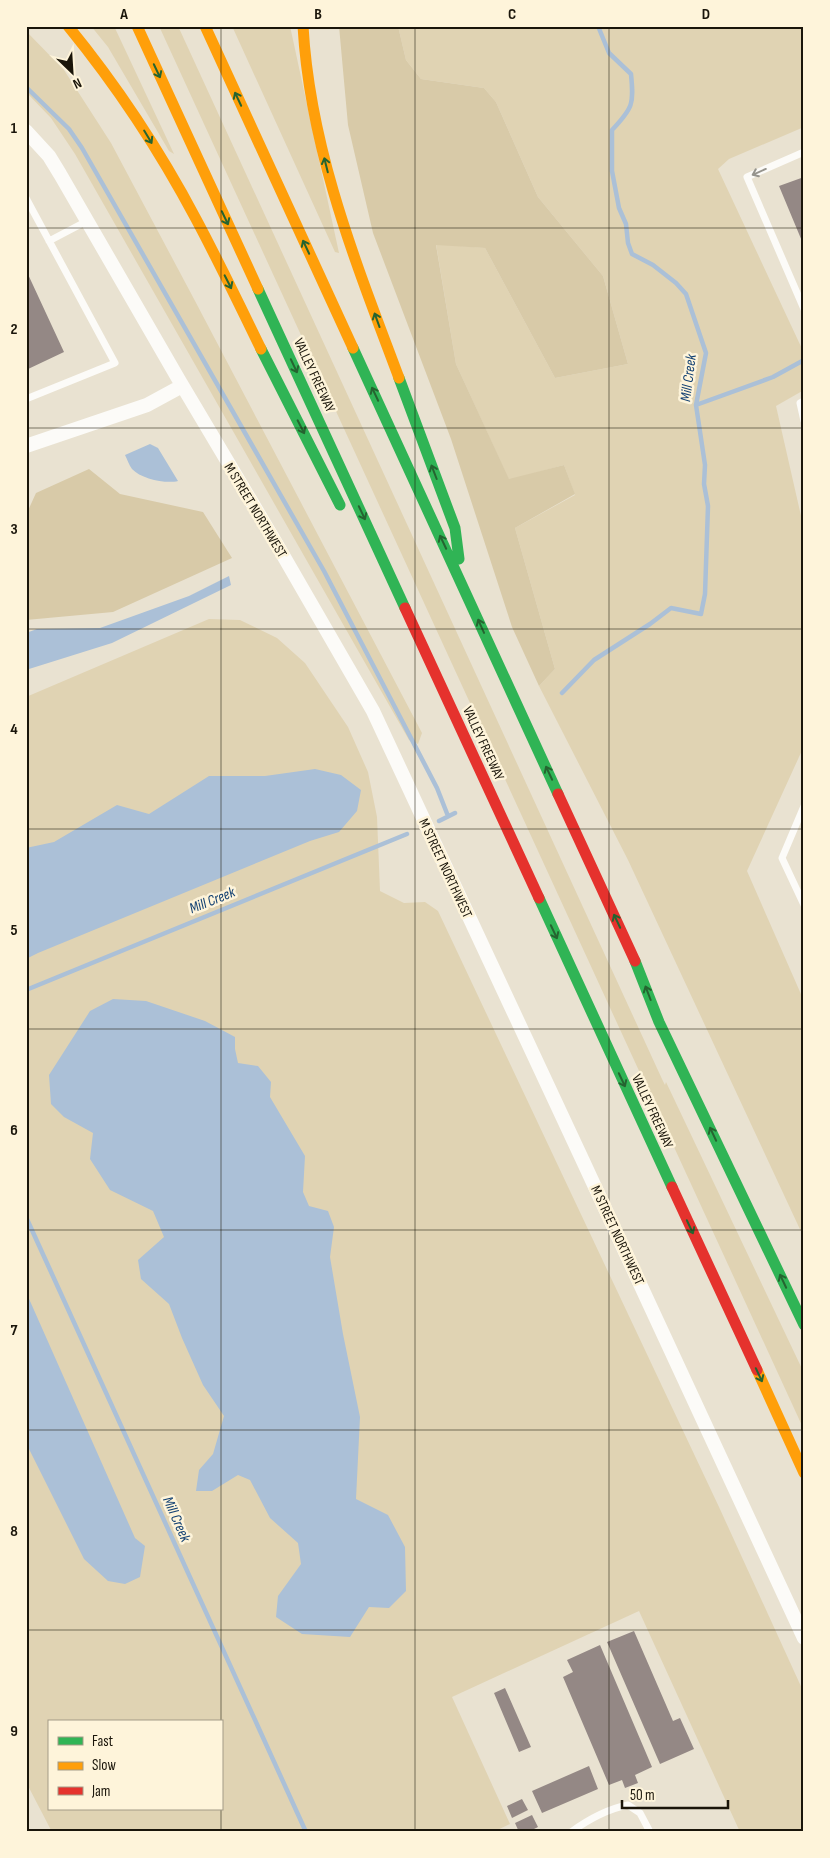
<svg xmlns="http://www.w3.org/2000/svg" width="830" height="1858" font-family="'Sofia Sans Condensed',sans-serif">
	<rect width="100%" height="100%" fill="#e9e2d1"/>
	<path fill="#e0d3b3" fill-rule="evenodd" d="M91 26H114L174 154 169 151 108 47Z
		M159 26H178L662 1079 665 1085 666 1082 804 1373V1430Z
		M232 26H290L339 253 335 252Z
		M398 26H804V127L729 159 718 169 804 353V390L776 406 804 529V746L747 871 804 1001V1238L628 860 539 686 555 669 515 528 575 495 564 465 509 480 456 364 436 244 485 248 555 378 628 364 603 276 538 197 496 102 484 88 421 79 406 60Z
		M26 31 64 70 111 143 194 299 422 733 418 744 409 740 75 154 51 118 26 92Z
		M209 619 240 620 277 638 305 663 348 727 368 772 377 817 380 891 404 903 425 902 438 911 719 1507 804 1693V1832H740L639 1611 452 1697 510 1824 493 1832H52L26 1782V697ZM49 1722H221V1809H49Z"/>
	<path fill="#d8caa8" d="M339 26H398L406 60 421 79 484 88 496 102 538 197 603 276 628 364 555 378 485 248 436 245 456 364 509 479 564 465 575 494 515 528 555 669 539 686 512 627 451 439 373 233 348 125Z
		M89 469 120 494 203 512 232 558 113 612 26 620V515L36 493Z"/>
	<path fill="#abc0d7" d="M150 444 158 448 178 481C166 484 141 479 132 469 129 465 127 459 125 455Z
		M229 576 231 585 112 643 29 669 26 664V633L37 629 100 628 189 596Z
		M315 769 341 775 361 790 357 811 339 832 310 841 38 953 26 959V848L54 842 117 805 149 814 209 776H265Z
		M113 999 146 1001 205 1021 235 1037V1049L238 1063 258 1066 271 1082 270 1097 305 1156 303 1192 309 1206 328 1211 334 1227 330 1257 343 1334 360 1417 356 1499 388 1515 405 1547 406 1591 389 1608 369 1607 350 1637 302 1634 276 1617 278 1596 301 1564 298 1543 270 1518 250 1480 238 1475 212 1491H196L199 1470 213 1454 224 1416 203 1385 182 1338 169 1304 141 1279 138 1260 164 1237 153 1211 110 1190 90 1159 93 1133 64 1117 51 1104 49 1075 90 1011Z
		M26 1292 135 1538 145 1546 140 1577 125 1584 108 1581 84 1559 26 1443Z"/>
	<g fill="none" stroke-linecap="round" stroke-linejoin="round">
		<path stroke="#abc0d7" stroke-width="4.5" d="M26 87 69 129 82 148 324 571 437 788 448 816
			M696 405 773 377 804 360
			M562 693 594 660 650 624 671 608 701 614 705 594 708 506 704 484 705 465 696 405 706 353 686 294 676 283 653 265 632 254 628 243 626 224 619 208 612 171V130C633 108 634 104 631 74L609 53 598 26
			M439 821 455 813
			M26 990 407 834
			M26 1217 306 1832"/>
	</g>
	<path fill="#948885" d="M804 177V246L779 186Z
		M26 270 64 352 26 370Z
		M634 1631 673 1721 680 1718 694 1749 660 1764 607 1642Z
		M600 1645 652 1767 635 1775 638 1783 625 1788 622 1780 609 1785 563 1677 573 1672 567 1660Z
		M505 1688 531 1747 519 1752 494 1693Z
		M589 1766 598 1789 542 1813 532 1791Z
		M522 1799 528 1810 512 1818 507 1806Z
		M532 1815 538 1827 528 1832H519L515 1823Z"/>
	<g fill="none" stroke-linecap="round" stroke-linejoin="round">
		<path stroke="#fcfbf8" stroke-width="7" d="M804 152 747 177 804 309
			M26 198 115 363 26 399
			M49 241 87 221
			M804 401 800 403 804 421
			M804 806 782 858 804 905
			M571 1832C589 1819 607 1809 628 1805L640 1813 650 1832"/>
		<path stroke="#fcfbf8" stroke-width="14" d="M26 131 49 156 60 174 179 380 276 543 373 711 583 1161 804 1638
			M26 446 147 405 182 386"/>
		<path stroke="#30b455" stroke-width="11" d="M258 289 405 608
			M353 348 558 794
			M261 349 340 505
			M399 378 455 528 459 559
			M539 898 672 1187
			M635 961 659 1022 804 1325"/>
		<path stroke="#ff9f0a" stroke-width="11" d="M68 26C117 86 160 151 196 219 219 262 240 306 261 349
			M137 26 258 289
			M205 26 353 348
			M303 26C310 150 356 263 399 378
			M757 1370 804 1473"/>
		<path stroke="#e5322d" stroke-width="11" d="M405 608 539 898
			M558 794 635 961
			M672 1187 757 1370"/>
	</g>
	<defs><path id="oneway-shaft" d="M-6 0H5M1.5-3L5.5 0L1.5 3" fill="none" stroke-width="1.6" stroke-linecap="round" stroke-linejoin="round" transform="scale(1.25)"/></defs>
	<g stroke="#256430">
		<use href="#oneway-shaft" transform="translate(157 71) rotate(65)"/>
		<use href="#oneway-shaft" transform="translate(238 99) rotate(-115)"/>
		<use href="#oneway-shaft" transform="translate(148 137) rotate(59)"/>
		<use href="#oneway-shaft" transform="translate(326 165) rotate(-104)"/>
		<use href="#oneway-shaft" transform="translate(225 218) rotate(65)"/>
		<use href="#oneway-shaft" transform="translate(306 247) rotate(-115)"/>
		<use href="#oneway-shaft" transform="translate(228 282) rotate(63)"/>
		<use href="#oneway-shaft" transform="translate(377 320) rotate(-110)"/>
		<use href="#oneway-shaft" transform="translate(294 366) rotate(65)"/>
		<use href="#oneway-shaft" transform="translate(375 394) rotate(-115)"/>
		<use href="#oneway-shaft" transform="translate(301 427) rotate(63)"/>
		<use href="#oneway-shaft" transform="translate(434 472) rotate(-111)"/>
		<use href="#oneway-shaft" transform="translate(362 513) rotate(65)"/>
		<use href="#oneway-shaft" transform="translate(443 542) rotate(-115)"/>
		<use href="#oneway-shaft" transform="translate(481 626) rotate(-114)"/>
		<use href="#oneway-shaft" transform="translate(549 773) rotate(-115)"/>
		<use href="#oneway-shaft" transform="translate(617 921) rotate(-115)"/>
		<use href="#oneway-shaft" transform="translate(554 932) rotate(65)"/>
		<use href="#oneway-shaft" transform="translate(648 993) rotate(-111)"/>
		<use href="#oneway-shaft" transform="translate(622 1080) rotate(65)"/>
		<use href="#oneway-shaft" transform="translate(713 1134) rotate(-115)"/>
		<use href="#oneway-shaft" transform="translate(690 1227) rotate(65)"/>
		<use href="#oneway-shaft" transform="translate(783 1281) rotate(-115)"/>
		<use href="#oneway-shaft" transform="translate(759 1375) rotate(65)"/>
	</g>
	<use stroke="#96948d" href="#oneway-shaft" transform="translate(759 172) rotate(156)"/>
	<path fill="none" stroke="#1a150a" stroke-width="1" stroke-opacity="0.55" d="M221 26V1722M415 26V1832M609 26V1832M26 228H804M26 428H804M26 629H804M26 829H804M26 1029H804M26 1230H804M26 1430H804M26 1630H804M221 1722V1809M221 1809V1832"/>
	<g text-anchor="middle" stroke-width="5" stroke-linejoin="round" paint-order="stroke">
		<g font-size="14" fill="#1a150a" stroke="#fef4da">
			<text transform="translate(315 375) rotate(65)" y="5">VALLEY FREEWAY</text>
			<text transform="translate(256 510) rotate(59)" y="5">M STREET NORTHWEST</text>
			<text transform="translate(484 743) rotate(65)" y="5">VALLEY FREEWAY</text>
			<text transform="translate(446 868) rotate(65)" y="5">M STREET NORTHWEST</text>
			<text transform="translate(653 1111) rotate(65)" y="5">VALLEY FREEWAY</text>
			<text transform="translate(618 1235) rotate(65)" y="5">M STREET NORTHWEST</text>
		</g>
		<g font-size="15" font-style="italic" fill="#124072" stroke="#fef4da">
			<text transform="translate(688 378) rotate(-83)" y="5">Mill Creek</text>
			<text transform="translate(212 900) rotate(-22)" y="5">Mill Creek</text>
			<text transform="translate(177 1519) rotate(66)" y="5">Mill Creek</text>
		</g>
	</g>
	<rect width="830" height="1858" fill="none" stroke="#fef4da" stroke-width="55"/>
	<rect x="48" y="1720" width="175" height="90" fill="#fef4da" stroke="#a39b87"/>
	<rect x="58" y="1737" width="25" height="8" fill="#30b455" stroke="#a39b87"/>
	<text x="92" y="1746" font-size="15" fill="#1a150a">Fast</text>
	<rect x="58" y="1762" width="25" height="8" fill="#ff9f0a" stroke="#a39b87"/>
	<text x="92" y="1770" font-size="15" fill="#1a150a">Slow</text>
	<rect x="58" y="1787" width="25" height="8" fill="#e5322d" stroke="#a39b87"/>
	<text x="92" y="1796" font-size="15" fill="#1a150a">Jam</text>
	<g transform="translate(72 72) rotate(155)" stroke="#fef4da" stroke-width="4" paint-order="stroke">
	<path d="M0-4L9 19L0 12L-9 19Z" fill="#1a150a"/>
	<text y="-8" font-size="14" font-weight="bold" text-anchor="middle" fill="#1a150a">N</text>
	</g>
	<path d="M622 1800v8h106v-8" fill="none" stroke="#1a150a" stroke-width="2.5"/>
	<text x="630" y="1800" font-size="15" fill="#1a150a" stroke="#fef4da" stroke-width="4" paint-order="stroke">50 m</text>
	<rect x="28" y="28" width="774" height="1802" fill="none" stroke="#1a150a" stroke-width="2"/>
	<g font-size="16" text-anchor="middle" font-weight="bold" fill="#1a150a">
		<text x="124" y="19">A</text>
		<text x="318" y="19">B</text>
		<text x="512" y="19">C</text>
		<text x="706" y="19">D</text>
		<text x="14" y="133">1</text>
		<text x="14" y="334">2</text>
		<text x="14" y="534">3</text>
		<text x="14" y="734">4</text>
		<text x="14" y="935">5</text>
		<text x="14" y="1135">6</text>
		<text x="14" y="1335">7</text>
		<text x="14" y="1536">8</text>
		<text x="14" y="1736">9</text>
	</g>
</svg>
